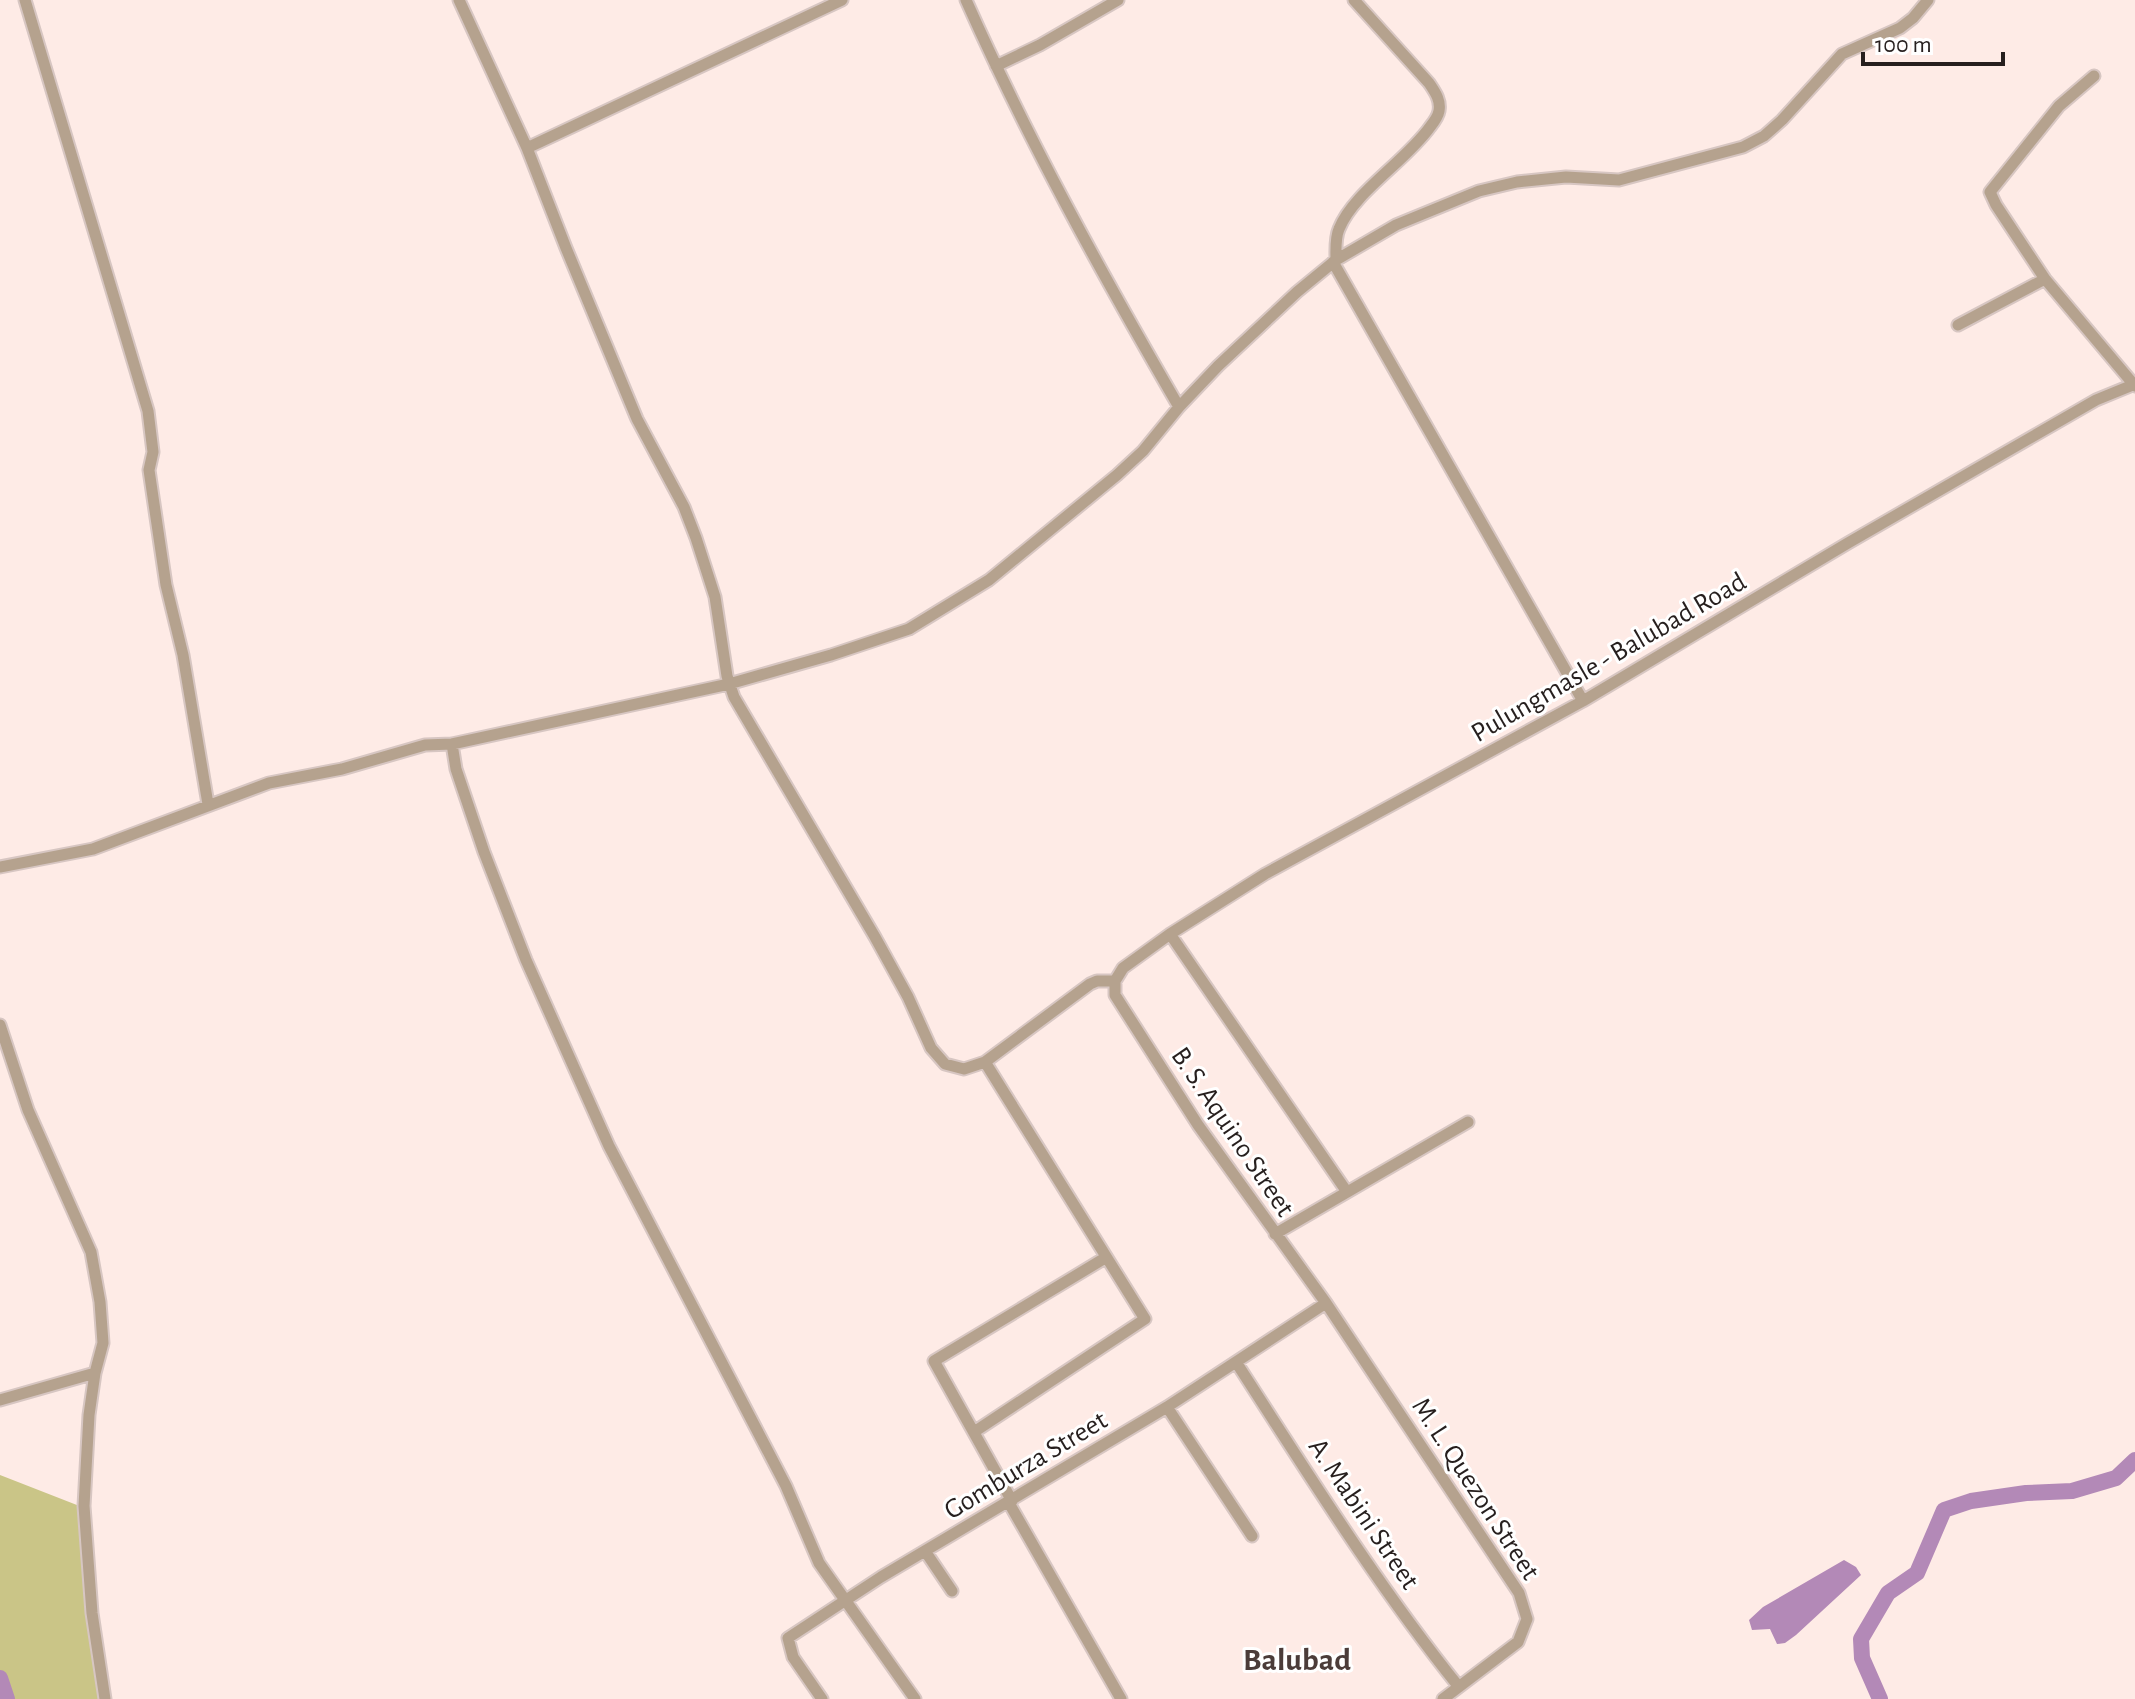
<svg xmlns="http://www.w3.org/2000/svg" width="2135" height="1699" font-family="'Alegreya Sans',sans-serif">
	<rect width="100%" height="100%" fill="#feebe6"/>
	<path fill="#cac587" d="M0 1475 82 1507 103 1699H0Z"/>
	<path fill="#b389b7" d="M1844 1560 1856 1567 1861 1575 1796 1635 1785 1643 1777 1644 1770 1629 1752 1630 1749 1620 1763 1607Z"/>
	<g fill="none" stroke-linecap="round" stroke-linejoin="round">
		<path stroke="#b389b7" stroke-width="16" d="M0 1678 7 1699
			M1880 1699 1862 1658 1861 1639 1888 1593 1917 1573 1944 1510 1971 1501 2026 1493 2072 1491 2116 1478 2135 1460"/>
		<defs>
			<path id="minor" d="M25 0 148 411 153 452 149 470 166 585 183 655 208 804
				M459 0 527 148 566 248 637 419 684 507 696 538 715 597 727 676 734 697 875 937 908 997 931 1048 945 1064 964 1069 985 1062 1090 984 1097 981H1115
				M966 0C1028 140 1102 274 1179 407
				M996 66 1040 45 1118 0
				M2094 76 2059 106 1990 192 1996 205 2045 279 2135 386
				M527 148 842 0
				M1336 260C1336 250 1335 238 1339 229 1353 193 1406 161 1430 127 1434 122 1438 117 1439 111 1441 100 1435 92 1429 83L1354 0
				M1333 262 1583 701
				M1958 325 2045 279
				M452 744 456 769 484 852 526 960 609 1146 786 1486 819 1563 915 1699
				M0 867 93 849 269 783 342 769 425 745 452 744 729 684 831 655 909 629 989 580 1117 475 1143 451 1179 407 1218 366 1297 292 1336 260 1396 225 1479 191 1517 182 1566 177 1619 180 1743 147 1764 136 1782 120 1842 54 1900 28 1913 18 1928 0
				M1170 934 1347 1192
				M1115 981 1123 968 1170 934 1265 874 1583 701 1848 543 2096 400 2135 384
				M1115 981V995L1198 1125 1326 1303 1519 1593 1527 1619 1518 1642 1443 1699
				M0 1025 28 1110 91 1252 100 1302 103 1343 95 1373 89 1415 84 1506 92 1613 105 1699
				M1275 1234 1468 1122
				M1236 1362C1307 1472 1377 1585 1459 1687
				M0 1400 95 1373
				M1167 1407 1252 1536
				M974 1432 1145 1319 985 1062
				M1012 1501 934 1361 1105 1258
				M1009 1503 1121 1699
				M925 1551 952 1591
				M822 1699 793 1657 788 1638 881 1577 1167 1407 1326 1303"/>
		</defs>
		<use href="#minor" stroke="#d7c6c2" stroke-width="15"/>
		<use href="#minor" stroke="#b5a28e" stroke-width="11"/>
	</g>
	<g text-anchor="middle" stroke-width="6" stroke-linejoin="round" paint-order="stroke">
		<g font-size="28" fill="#261f1e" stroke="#fff">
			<text transform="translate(1608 656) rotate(-30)" y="10">Pulungmasle - Balubad Road</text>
			<text transform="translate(1234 1131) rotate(56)" y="10">B. S. Aquino Street</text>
			<text transform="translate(1025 1464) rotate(-31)" y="10">Gomburza Street</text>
			<text transform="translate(1477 1488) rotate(57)" y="10">M. L. Quezon Street</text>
			<text transform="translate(1365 1513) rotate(56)" y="10">A. Mabini Street</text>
		</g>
		<g font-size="32" font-weight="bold" fill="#4b3c39" stroke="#fff">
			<text x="1297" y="1670">Balubad</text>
		</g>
	</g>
	<path d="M1863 52v12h140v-12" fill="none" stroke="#261f1e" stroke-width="4"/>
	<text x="1875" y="52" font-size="24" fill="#261f1e" stroke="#ffffff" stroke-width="6" paint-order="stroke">100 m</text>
</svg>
